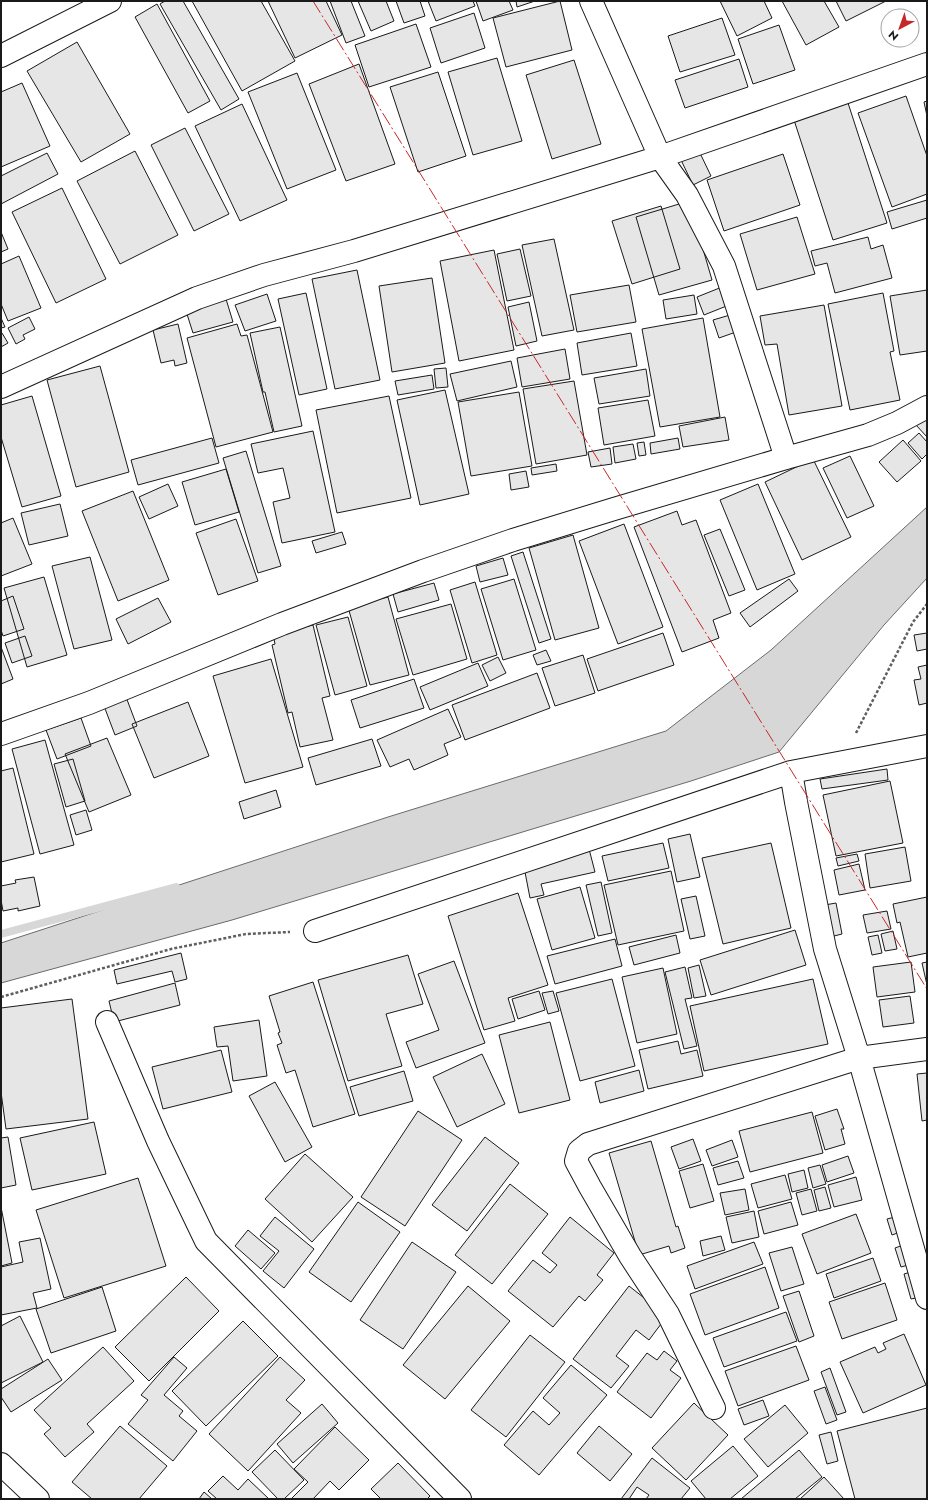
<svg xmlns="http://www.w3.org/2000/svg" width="928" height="1500" font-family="Jost,sans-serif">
	<rect width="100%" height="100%" fill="#fff"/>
	<path fill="#d7d7d7" stroke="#6a6a6a" d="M927 507V578L884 625 779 752 691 781 232 920 1 983V943L388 817 666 731 771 650Z"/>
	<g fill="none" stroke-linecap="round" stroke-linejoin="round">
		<path stroke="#d7d7d7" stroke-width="8" d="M1 934 176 887"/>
	</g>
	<path fill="#e6e6e6" stroke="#1a1a1a" d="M165 1H183L239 99 221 110 160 4Z
		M192 1H261L295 61 242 91Z
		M268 1H326L342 35 295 58Z
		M330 1H351L365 36 346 43Z
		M358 1H386L394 21 371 31Z
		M396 1H420L425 16 404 23Z
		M428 1H473L475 6 436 21Z
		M476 1H509L513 10 483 21Z
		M516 1H535L517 7Z
		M560 1 572 50 506 67 493 18Z
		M720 1H764L772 18 737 36Z
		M782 1H824L839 27 806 45Z
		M836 1H886L846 21Z
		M157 4 210 101 188 113 135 17Z
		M474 13 485 48 441 63 430 28Z
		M722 18 735 55 680 72 668 36Z
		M416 24 431 67 369 87 355 45Z
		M779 25 795 70 753 84 738 39Z
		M77 42 130 134 81 162 27 71Z
		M497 58 522 141 473 155 448 72Z
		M739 59 748 87 685 108 675 80Z
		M574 60 601 144 552 159 526 75Z
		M359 64 395 164 346 181 309 84Z
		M438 72 466 156 418 172 390 87Z
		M297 73 336 170 287 189 248 92Z
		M22 83 50 146 1 167V92Z
		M906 96 927 156V194L892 207 858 113Z
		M927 101V116L924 102Z
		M848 103 887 223 833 240 794 120Z
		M242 104 287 200 240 221 195 126Z
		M185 128 229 214 194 231 151 145Z
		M135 151 178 235 120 264 77 181Z
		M699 151 711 176 693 185 681 160Z
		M47 153 58 174 1 204V176Z
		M783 154 800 205 724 231 707 180Z
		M62 188 106 279 56 303 12 212Z
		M927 200V218L892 229 887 212Z
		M689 201 712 280 659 295 636 217Z
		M661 206 680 269 632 284 612 221Z
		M797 217 815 274 757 290 740 234Z
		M1 232 8 249 1 252Z
		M868 237 871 249 883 245 892 278 835 293 827 263 815 266 811 251Z
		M554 239 574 330 542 336 522 245Z
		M520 249 531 296 507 301 497 254Z
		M494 250 514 350 459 361 440 261Z
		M19 256 41 308 8 321 1 304V264Z
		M357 270 380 380 335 389 312 279Z
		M432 278 445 363 392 372 379 286Z
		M629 285 636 322 577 332 570 295Z
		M722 287 729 305 704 315 697 297Z
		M927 290V351L900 355 890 296Z
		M306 293 327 389 299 395 278 299Z
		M883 293 894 351 890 352 900 400 850 410 828 304Z
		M267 294 276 321 245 331 235 305Z
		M694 295 697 314 666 319 663 300Z
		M226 299 233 322 193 333 186 311Z
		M529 302 537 341 516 346 508 307Z
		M824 305 842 406 789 415 777 344 765 345 760 316Z
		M730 315 736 332 719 338 713 320Z
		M29 317 35 329 23 335 25 339 16 344 8 328Z
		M1 318 5 327 1 328Z
		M703 318 720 417 660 427 642 329Z
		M178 324 187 363 175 366 174 360 161 363 153 330Z
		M237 324 241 336 247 335 273 432 216 447 187 338Z
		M280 327 302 426 274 432 265 392H263L250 333Z
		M1 333H2L8 343 1 347Z
		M631 333 637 366 582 375 577 343Z
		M565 349 570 379 522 387 517 358Z
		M511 361 517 387 457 401 450 374Z
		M100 366 129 472 76 487 47 380Z
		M446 368 448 387 436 388 434 369Z
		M646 369 650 396 599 404 594 378Z
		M432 375 434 389 398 395 395 381Z
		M574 381 587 455 536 464 523 389Z
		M445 390 469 494 420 505 397 400Z
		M519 392 532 466 471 476 458 402Z
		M32 396 61 496 22 507 1 437V405Z
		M389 396 411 498 337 513 316 410Z
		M648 400 655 436 604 445 598 408Z
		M725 417 729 440 683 447 679 426Z
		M926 417 927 419V437L916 425Z
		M313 431 335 532 282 543 273 502 290 498 283 468 258 473 251 444Z
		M919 433 927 442V454L922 459 908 443Z
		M212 438 219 463 138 485 131 460Z
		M678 438 680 449 651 454 650 443Z
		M903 440 921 461 897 482 879 462Z
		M644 442 646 455 639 456 637 443Z
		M633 444 636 459 615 463 613 447Z
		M610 448 612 464 591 467 588 452Z
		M246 451 281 566 258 573 223 458Z
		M850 456 874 506 847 518 823 468Z
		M813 459 851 537 802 560 765 482Z
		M556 464 557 471 532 475 531 468Z
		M226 469 239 512 195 525 182 482Z
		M526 471 529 487 511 490 509 474Z
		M168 484 178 506 149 519 139 497Z
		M758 484 795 574 757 590 720 500Z
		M133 491 169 580 118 601 82 511Z
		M60 504 68 536 29 545 21 513Z
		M677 511 682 525 696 520 731 613 713 620 719 638 682 652 634 527Z
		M13 518 32 564 1 576V523Z
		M236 519 258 581 218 595 196 533Z
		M624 524 663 627 618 644 579 541Z
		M720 529 745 590 729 596 704 535Z
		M342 532 346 544 316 553 312 541Z
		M573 535 599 628 555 640 529 548Z
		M523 552 551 639 539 643 511 556Z
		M90 557 112 640 74 649 52 566Z
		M503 558 508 575 480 582 476 566Z
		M44 577 67 655 27 667 4 588Z
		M514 579 536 650 503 660 481 589Z
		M789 579 798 591 750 627 740 613Z
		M475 582 497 655 472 663 450 590Z
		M434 583 439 600 398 612 393 594Z
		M13 596 24 629 3 636 1 630V601Z
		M388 597 409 675 370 685 348 607Z
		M158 598 171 622 128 644 116 619Z
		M451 604 467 659 413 675 396 619Z
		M348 617 367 686 335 695 316 625Z
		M313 625 330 696 322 698 333 740 300 747 292 712 288 713 272 645 275 644 273 634Z
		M663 633 674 665 598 691 587 659Z
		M927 633V649L917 651 914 635Z
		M25 636 32 656 12 663 5 643Z
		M1 647 13 679 1 684Z
		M546 650 551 661 537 665 533 655Z
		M583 655 595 693 555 706 542 668Z
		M498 657 506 673 490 681 482 665Z
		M271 659 303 767 245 783 213 676Z
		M478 663 488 686 430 710 420 687Z
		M927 665V703L919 705 914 680 921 679 918 667Z
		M537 673 550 708 465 740 452 705Z
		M414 679 424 708 360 728 351 700Z
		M126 697 137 726 115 735 104 706Z
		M188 702 209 756 154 778 132 724Z
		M448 709 461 737 444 744 448 755 414 770 409 759 390 767 377 740Z
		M81 718 91 746 57 759 46 730Z
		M107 738 131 795 89 812 65 754Z
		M372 739 381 766 316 785 308 758Z
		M45 740 74 845 40 854 12 749Z
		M73 759 85 801 66 807 54 764Z
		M13 768 34 854 1 862V771Z
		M887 769 888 780 822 789 820 779Z
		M890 781 903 843 836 856 823 795Z
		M276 790 281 807 244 819 239 802Z
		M86 810 92 830 76 835 70 815Z
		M690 834 700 877 677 882 668 839Z
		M663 843 669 868 608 881 602 856Z
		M771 843 791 928 723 944 702 858Z
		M905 847 911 881 870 888 865 854Z
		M589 849 595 872 541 884 544 895 530 898 524 867Z
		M857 854 859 861 838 866 836 858Z
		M859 864 865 890 839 895 834 870Z
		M671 871 684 931 618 945 604 885Z
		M34 877 40 906 18 911V908L3 911 1 900V886L16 883 15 880Z
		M601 882 612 933 598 936 586 885Z
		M580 887 595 938 552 950 537 899Z
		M518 893 548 985 508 998 515 1021 484 1030 448 916Z
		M696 896 705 936 690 939 681 899Z
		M927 897V953L908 957 900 922 897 923 893 904Z
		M836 903 842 934 826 938 819 906Z
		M887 911 891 929 867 933 863 915Z
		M795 930 806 965 711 995 700 960Z
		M893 931 897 949 885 951 881 934Z
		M676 935 680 953 634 965 629 947Z
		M878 935 882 953 872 955 868 937Z
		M615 939 622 966 555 984 547 956Z
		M181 953 187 979 175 982 172 971 117 984 114 970Z
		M408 955 423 1004 386 1014 402 1066 348 1081 318 980Z
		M454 961 485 1043 416 1068 406 1042 439 1030 418 974Z
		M911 962 915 992 877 997 873 967Z
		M927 962V985L922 963Z
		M699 965 706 996 694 998 688 968Z
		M685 967 692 998 685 999 697 1046 684 1049 665 972Z
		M663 968 677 1034 637 1043 622 977Z
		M612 979 635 1066 580 1081 556 993Z
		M813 979 828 1044 704 1071 690 1006Z
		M313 982 355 1114 313 1127 295 1070 286 1073 277 1045 282 1043 278 1033 280 1032 269 996Z
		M175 983 180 1005 114 1022 109 1001Z
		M539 991 545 1010 518 1019 512 999Z
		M553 991 559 1011 548 1014 542 993Z
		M910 996 914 1023 883 1027 879 1000Z
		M72 999 88 1119 6 1129 1 1092V1008Z
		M259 1020 267 1076 233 1081 228 1046 217 1047 214 1027Z
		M550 1022 570 1100 519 1113 499 1035Z
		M678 1041 681 1054 697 1050 703 1076 648 1089 639 1050Z
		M221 1050 232 1092 163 1109 152 1067Z
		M482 1054 505 1104 457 1127 433 1077Z
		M639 1070 644 1091 600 1103 595 1082Z
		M404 1071 413 1101 359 1116 350 1087Z
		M927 1073V1120L922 1121 917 1074Z
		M275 1082 312 1147 285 1162 249 1096Z
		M837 1109 844 1129H841L845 1144 825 1150 815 1116Z
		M418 1111 462 1140 405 1226 361 1197Z
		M812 1112 823 1153 750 1172 739 1131Z
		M94 1122 106 1174 32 1190 20 1138Z
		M8 1137 16 1185 1 1188V1138Z
		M485 1137 519 1163 467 1231 432 1205Z
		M693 1139 701 1161 679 1169 671 1147Z
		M732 1140 738 1157 712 1166 706 1150Z
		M651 1141 676 1227 678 1226 685 1248 671 1253 669 1246 639 1255 609 1153Z
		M305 1154 353 1197 312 1242 265 1199Z
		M848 1156 854 1173 827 1182 822 1165Z
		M738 1161 744 1178 718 1185 713 1168Z
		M703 1164 714 1201 690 1208 679 1171Z
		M820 1165 826 1184 813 1188 808 1168Z
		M804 1170 808 1188 792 1192 788 1174Z
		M785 1175 792 1199 758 1208 751 1184Z
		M856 1177 862 1200 834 1207 828 1185Z
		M138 1178 166 1266 64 1298 36 1210Z
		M510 1184 548 1214 492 1284 455 1255Z
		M825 1187 831 1208 819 1211 814 1190Z
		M745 1189 749 1210 725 1215 720 1193Z
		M811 1189 817 1211 802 1215 796 1193Z
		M358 1202 400 1232 351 1302 309 1272Z
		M791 1202 798 1225 764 1234 758 1211Z
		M1 1207 12 1263 1 1266Z
		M754 1211 759 1237 732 1243 726 1217Z
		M856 1214 871 1253 817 1274 802 1234Z
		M275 1217 314 1249 284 1288 263 1271 279 1251 260 1236Z
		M570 1217 614 1253 597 1275 603 1280 585 1301 579 1296 553 1327 508 1291 533 1260 550 1273 557 1265 542 1253Z
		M895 1217 900 1232 892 1235 887 1219Z
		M248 1230 275 1253 261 1269 235 1246Z
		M721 1236 725 1250 703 1256 700 1241Z
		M40 1238 51 1289 33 1293 37 1308 1 1315V1267L23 1262 19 1242Z
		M412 1242 456 1272 403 1349 360 1320Z
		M754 1242 763 1264 695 1289 687 1266Z
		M906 1244 912 1264 901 1267 895 1248Z
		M792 1247 804 1284 781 1291 769 1253Z
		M873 1258 881 1281 834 1298 826 1274Z
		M765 1267 779 1308 705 1335 690 1294Z
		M914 1271 921 1297 911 1299 904 1274Z
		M186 1277 219 1311 149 1381 115 1347Z
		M885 1283 897 1320 842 1339 829 1302Z
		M468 1286 510 1321 445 1399 403 1365Z
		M629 1286 667 1316 649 1340 636 1330 616 1356 629 1366 611 1388 573 1359Z
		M102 1287 116 1331 51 1353 36 1309Z
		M799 1291 814 1336 799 1342 783 1296Z
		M786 1312 797 1341 724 1367 713 1338Z
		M20 1316 43 1362 1 1383V1326Z
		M243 1321 278 1356 206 1426 172 1391Z
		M904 1334 926 1385 863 1413 840 1362 875 1347 878 1353 886 1349 883 1343Z
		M530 1335 565 1362 506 1437 471 1410Z
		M796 1346 809 1380 738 1406 725 1371Z
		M103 1347 134 1381 87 1424 94 1432 65 1457 44 1434 51 1428 34 1410Z
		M664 1351 677 1361 670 1370 681 1378 651 1418 617 1392 647 1353 657 1360Z
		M174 1357 187 1368 164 1395 183 1411 179 1416 197 1431 173 1461 128 1424 148 1400 141 1395Z
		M280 1357 305 1380 286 1400 301 1413 248 1471 209 1434Z
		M48 1359 62 1380 11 1412 1 1397V1389Z
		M571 1365 607 1395 539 1475 504 1445 533 1411 549 1425 560 1413 543 1398Z
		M830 1368 846 1412 837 1415 821 1372Z
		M825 1387 837 1420 826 1424 814 1391Z
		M763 1400 769 1416 744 1425 738 1409Z
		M694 1403 728 1435 686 1480 652 1448Z
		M322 1404 338 1423 293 1463 277 1444Z
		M785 1405 808 1433 768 1467 744 1439Z
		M927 1408V1499H855L837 1431Z
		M120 1426 167 1466 139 1499H92L72 1482Z
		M599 1426 632 1454 610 1481 577 1453Z
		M335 1427 369 1460 339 1490 330 1481 313 1499H291L308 1482 294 1469Z
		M831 1432 838 1461 827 1464 819 1435Z
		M733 1446 758 1476 730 1499H706L691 1481Z
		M275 1450 304 1480 284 1499H278L252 1472Z
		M799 1450 822 1477 795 1499H741Z
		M652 1458 690 1488 681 1499H646L649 1495 637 1487 629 1499H621Z
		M398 1463 430 1496 427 1499H381L371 1489Z
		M223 1476 238 1490 248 1479 269 1499H217L208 1491Z
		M824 1477 844 1499H800Z
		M204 1492 212 1499H199Z"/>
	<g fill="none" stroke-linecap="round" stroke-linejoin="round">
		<defs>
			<path id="minor" d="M591 1 660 157 687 195 724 266 786 458
				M1 56 110 1
				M1 387 197 298 264 275 354 251 660 157 927 64
				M1 734 89 703 282 624 423 571 513 540 614 509 786 458 868 435 897 423 927 407
				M791 772 796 802 825 949 859 1058 927 1298
				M315 931 791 772 927 746
				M107 1022 158 1141 206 1241 460 1499
				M714 1408 668 1314 630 1256 590 1187 576 1161 579 1151 588 1144 859 1058 927 1049
				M1 1464 38 1499"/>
		</defs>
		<use href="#minor" stroke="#1a1a1a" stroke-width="24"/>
		<path stroke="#5f5f5f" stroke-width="2.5" stroke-dasharray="3 2" stroke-linecap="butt" d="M856 733 913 622 927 604
			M1 997 171 949 246 934 290 932"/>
		<use href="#minor" stroke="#fff" stroke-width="22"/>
		<path stroke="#c62828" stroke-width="1" stroke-dasharray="14 3 2 3" stroke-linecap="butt" d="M313 1 927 989"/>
	</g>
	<rect width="928" height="1500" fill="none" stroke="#1a1a1a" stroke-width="4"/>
	<g transform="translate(900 28) rotate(221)"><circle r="19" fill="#ffffff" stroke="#a3a3a3"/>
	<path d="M0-3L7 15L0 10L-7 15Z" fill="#c62828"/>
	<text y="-6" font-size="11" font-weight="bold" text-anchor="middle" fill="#1a1a1a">N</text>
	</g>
</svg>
